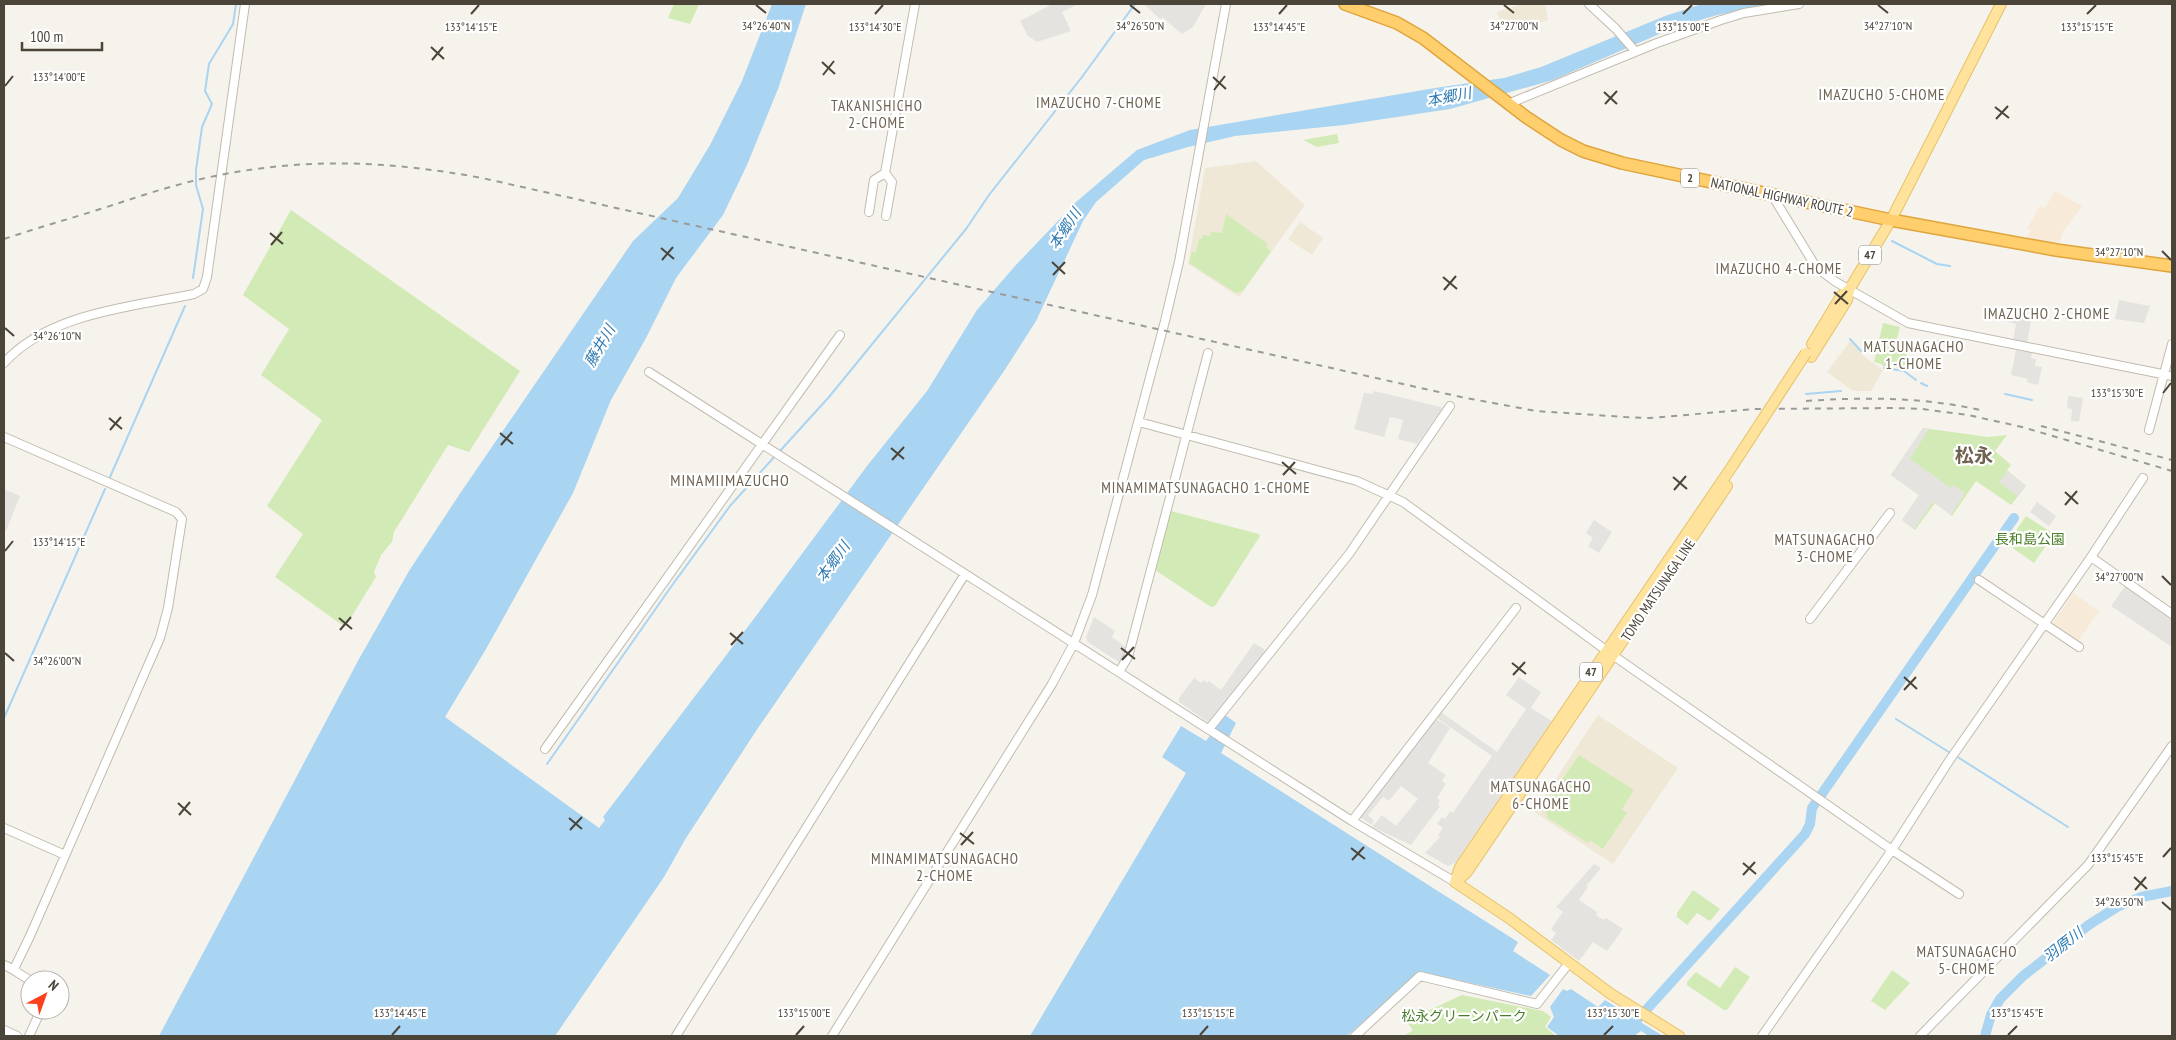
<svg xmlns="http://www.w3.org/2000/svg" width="2176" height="1040" font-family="'PT Sans Narrow','Noto Sans JP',sans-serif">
	<rect width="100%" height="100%" fill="#f6f3ec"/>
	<path fill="#f7ead8" d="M2055 191 2082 206 2063 232 2059 244 2026 239 2031 230 2027 228 2040 206 2045 208Z
		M2073 593 2099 611 2078 641 2053 623Z"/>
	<path fill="#efe8d6" d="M1522 4H1545L1548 20 1510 31 1507 22 1500 23 1497 12Z
		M1256 161 1305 205 1239 297 1188 264 1205 168Z
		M1300 222 1323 238 1312 255 1288 239Z
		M1850 341 1866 358 1883 370 1871 391H1853L1827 372Z
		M1598 715 1678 768 1613 864 1534 812Z"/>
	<path fill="#d2eab5" d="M674 4H699L690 24 668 18Z
		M1337 134 1339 143 1317 147 1303 140Z
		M291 210 520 371 469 452 448 445 394 532 392 542 381 555 374 572 376 577 345 627 275 577 303 534 267 506 322 420 261 375 289 329 243 295Z
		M1226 214 1268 244 1266 247 1271 251 1243 291 1236 293 1189 263 1192 252H1196L1199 239H1202L1203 235 1210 236 1211 232 1222 233Z
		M1883 323 1900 327 1896 342 1909 345 1904 369 1882 366V364L1874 362Z
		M1923 428 1988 437 2007 435 1995 451 2011 465 2007 470 2026 486 2011 505 1976 481 1952 516 1935 503 1915 530 1902 520 1919 495 1891 475Z
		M1171 511 1259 534 1260 536 1215 606 1211 607 1155 570Z
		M2026 516 2054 534 2034 563 2007 544Z
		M1579 755 1634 790 1622 809 1627 813 1603 849 1590 840 1588 843 1548 818 1544 806Z
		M1693 890 1720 909 1710 921 1697 913 1687 925 1677 917V913Z
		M1735 967 1750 977 1727 1010H1724L1687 985V982L1696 972 1720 988Z
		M1892 970 1910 983 1885 1010 1871 1001Z
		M1462 995 1543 1011 1551 1017 1545 1027 1556 1036H1404L1413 1030 1406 1021Z"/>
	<path fill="#e5e3e0" d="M1049 4H1078L1062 12 1071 31 1037 42 1028 36 1020 21 1049 6Z
		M1144 4H1206L1193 27 1182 34 1163 18 1160 19Z
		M2119 300 2150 306 2144 323 2115 319Z
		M1996 314 2031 321 2027 343 2013 340 2016 324 1995 319Z
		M2016 350 2032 353 2031 358 2036 359 2035 366 2042 367 2038 385 2027 382 2028 379 2011 375Z
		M1374 391 1441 407 1442 409 1417 444 1398 439 1403 420 1390 417 1384 437 1354 429 1364 393 1373 394Z
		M2068 396 2083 398 2079 422 2071 421 2072 409 2067 408Z
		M1923 428 1929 429 1910 459 1951 488 1954 485 1965 493 1951 515 1933 502 1914 529 1902 520 1919 495 1891 475Z
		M2007 471 2026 486 2018 496 1999 482Z
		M4 489 20 496 6 531 4 530Z
		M2037 502 2056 516 2049 526 2030 512Z
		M1594 520 1612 532 1599 553 1588 546 1593 538 1586 533Z
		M2126 585 2172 618V647L2111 606Z
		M1094 617 1115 631 1112 637 1127 648V653L1120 663 1088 642 1086 637Z
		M1254 643 1264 649 1265 652 1214 719 1208 722 1179 702V698L1194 678 1201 683 1204 680 1207 683 1209 681 1221 690Z
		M1519 677 1541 692 1531 708 1552 721 1456 862 1448 866 1425 853 1440 837 1438 835 1443 828 1437 824 1442 817 1445 819 1450 811 1453 813 1492 756 1437 718 1441 712 1497 752 1526 709 1506 695Z
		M1436 719 1450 728 1428 763 1446 775 1442 781 1446 784 1437 798 1440 800 1438 805 1440 806 1411 845 1372 827 1382 815 1396 826 1418 799 1401 786 1389 801 1383 797 1368 815 1374 821 1372 825 1360 817Z
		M1594 864 1601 868 1586 886 1588 887 1579 900 1597 912 1596 915 1604 920 1606 918 1623 929 1607 951 1593 942 1579 961 1551 940 1556 933 1551 929 1563 912 1556 907Z"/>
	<path fill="#a9d4f2" d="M772 4H806L778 89 747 165 723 215 676 278 646 338 611 400 573 493 486 649 445 717 599 828 605 820 603 817 753 620 867 466 927 391 977 310 1015 266 1075 203 1137 150 1190 130 1435 88 1504 78 1541 67 1665 16 1702 4H1774L1717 15 1671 29 1553 80 1450 109 1344 125 1235 136 1188 147 1144 160 1096 202 1083 221 1036 321 1004 371 758 728 686 838 664 877 555 1036H159L359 659 409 571 459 495 633 241 678 198 710 145 742 81Z
		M1225 715 1236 723 1221 753 1518 942 1513 951 1550 975 1531 996 1420 972 1347 1036H1030L1186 773 1162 757 1181 726 1206 741Z
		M1563 989 1567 991 1571 989 1598 1007 1605 1000 1663 1036H1649L1641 1031 1634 1036H1559L1547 1027 1554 1017 1550 1007Z"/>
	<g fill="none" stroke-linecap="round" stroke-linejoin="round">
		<path stroke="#a9d4f2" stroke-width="2" d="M1892 241 1937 264 1950 266
			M193 278 203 209 196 185V170L202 127 212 104 205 91 209 64 233 24 236 4
			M1850 339 1861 351
			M1884 368 1904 371 1916 380
			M1921 383 1927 386
			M1806 394 1841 391
			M2005 394 2032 400
			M779 452 829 397 966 229 989 195 1082 77 1135 4
			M110 477 185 306
			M4 718 105 489
			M1896 719 1952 754
			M1956 756 2068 827
			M547 764 673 584 730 506 776 455"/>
		<path stroke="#a9d4f2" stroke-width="10" d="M1637 1020 1805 834 1810 824 1812 808 2014 518
			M1985 1036 1991 1015 2000 999 2023 976 2090 924 2117 907 2141 897 2172 891"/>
		<defs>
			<path id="minor" d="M1589 4 1616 29 1635 51
				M1508 104 1657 43 1721 20 1744 13 1799 4
				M885 173 915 4
				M1772 195 1816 267 1836 282 1908 323 2172 376
				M869 212 874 180 885 173 892 182 886 216
				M4 363C49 313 131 307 194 294L203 289 207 277 245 4
				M649 372 1352 821 1455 882
				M1139 422 1357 481 1403 502 1614 656 1892 850 1959 894
				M2149 430 2172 344
				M4 437 176 512 182 519 168 608 160 638 30 936 14 969
				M2091 557 2172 614
				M1979 580 2079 647
				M1810 619 1890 513
				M1119 672 1128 657 1208 353
				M1209 729 1349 554 1450 406
				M545 749 840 335
				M1352 821 1516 608
				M4 828 65 855
				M4 965C14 969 20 975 30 980
				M4 1030 17 1036
				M29 1036 41 1010
				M676 1036 965 574
				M832 1036 1052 684 1074 643 1092 595 1165 321 1179 262 1226 4
				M1355 1036 1420 976 1537 1004 1569 963
				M1762 1036 1892 850 1949 761 2091 557 2143 478
				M1920 1036 2088 865 2172 746"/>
			<path id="major" d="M1812 344 1841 296 1849 290
				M1811 357 1847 300 1849 290 1891 220 2001 4
				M1455 882 1460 867 1733 465
				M1455 882 1509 918 1611 994 1679 1036
				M1456 882 1467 872 1727 486"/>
			<path id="highway" d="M1345 4 1397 23 1423 38 1526 117 1561 140 1583 151 1622 163 1891 220 2056 250 2172 266"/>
		</defs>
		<use href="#minor" stroke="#c2bbae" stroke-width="10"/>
		<use href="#major" stroke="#e6c16a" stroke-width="12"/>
		<use href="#highway" stroke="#e0a43c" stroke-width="14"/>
		<use href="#minor" stroke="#fff" stroke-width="8"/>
		<use href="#major" stroke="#ffe39c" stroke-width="10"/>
		<use href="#highway" stroke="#ffcf6e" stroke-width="11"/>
		<path stroke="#9a9a9a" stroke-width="2" stroke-dasharray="6 6" stroke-linecap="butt" d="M4 239C40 227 76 217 113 205 146 194 180 183 215 176 307 157 390 161 482 178L1461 397 1536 411 1625 417 1649 418 1756 409 1895 408 1922 409 1968 415 2022 427 2172 471
			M1806 401C1865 397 1922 397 1980 410
			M2041 426 2172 460"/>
		<defs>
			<path id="major-bridge" d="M1733 465 1806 353"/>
		</defs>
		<use href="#major-bridge" stroke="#e6c16a" stroke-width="12" stroke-linecap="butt"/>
		<use href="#major-bridge" stroke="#ffe39c" stroke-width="10"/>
	</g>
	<path fill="none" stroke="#4b4439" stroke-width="2" d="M756 5 766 13M1130 5 1140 13M1504 5 1514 13M1878 5 1888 13M471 14 479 5M875 14 883 5M1279 14 1287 5M1683 14 1692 5M2087 14 2096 5M431 47 444 59M432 60 443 47M822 62 835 74M823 75 834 61M1213 77 1226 89M5 86 13 76M1214 90 1225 76M1604 92 1617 104M1605 104 1617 91M1995 107 2009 118M1996 119 2008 106M270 233 283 244M271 245 282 232M661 248 674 259M2162 251 2171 260M662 260 673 247M1052 262 1065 274M1053 275 1065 262M1443 277 1457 289M1444 290 1456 276M1834 292 1848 304M1835 304 1847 291M5 328 14 336M2163 393 2171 383M109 418 122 429M110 430 121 417M500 433 513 444M501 445 512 432M891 448 904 459M892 460 904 447M1282 462 1296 474M1283 475 1295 462M1673 477 1687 489M1674 490 1686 476M2065 492 2078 504M2065 505 2077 491M5 551 13 541M2162 576 2171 585M339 618 352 629M340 630 351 617M730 633 743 644M731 645 743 632M1121 648 1135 659M5 653 14 661M1122 660 1134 647M1512 663 1526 674M1513 675 1525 662M1904 677 1917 689M1904 690 1916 677M178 803 191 815M179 815 190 802M569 818 582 829M570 830 582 817M960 833 974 844M961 845 973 832M1351 848 1365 859M2163 857 2171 848M1352 860 1364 847M1743 863 1756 874M1743 875 1755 862M2134 877 2147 889M2135 890 2146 877M2162 902 2171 910M392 1035 400 1026M796 1035 804 1026M1200 1035 1208 1026M1604 1035 1613 1026M2008 1035 2017 1026"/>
	<g text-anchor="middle" stroke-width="4.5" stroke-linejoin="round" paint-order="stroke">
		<g fill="#fff" stroke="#817c74" stroke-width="1">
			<rect x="1681" y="168.5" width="18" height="19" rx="4"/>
			<rect x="1859" y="245.5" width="22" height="19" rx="4"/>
			<rect x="1580" y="662.5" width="22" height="19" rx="4"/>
		</g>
		<g font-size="12" font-weight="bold" fill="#4b4439">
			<text x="1690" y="182">2</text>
			<text x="1870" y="259">47</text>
			<text x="1591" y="676">47</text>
		</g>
		<g font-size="14" fill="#4b4439" stroke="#fff">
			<text transform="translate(1782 197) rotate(12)" y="5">NATIONAL HIGHWAY ROUTE 2</text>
			<text transform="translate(1658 590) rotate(-56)" y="5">TOMO MATSUNAGA LINE</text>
		</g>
		<g font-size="14" fill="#4a7f2a" stroke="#fff">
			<text x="2030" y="544">長和島公園</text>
			<text x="1464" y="1021">松永グリーンパーク</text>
		</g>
		<g font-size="15" letter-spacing="1" fill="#6e6250" stroke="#fff">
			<text x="1882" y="100">IMAZUCHO 5-CHOME</text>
			<text x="1099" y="108">IMAZUCHO 7-CHOME</text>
			<text x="877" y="111">TAKANISHICHO<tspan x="877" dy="17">2-CHOME</tspan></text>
			<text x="1779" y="274">IMAZUCHO 4-CHOME</text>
			<text x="2047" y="319">IMAZUCHO 2-CHOME</text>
			<text x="1914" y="352">MATSUNAGACHO<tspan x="1914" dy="17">1-CHOME</tspan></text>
			<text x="1206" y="493">MINAMIMATSUNAGACHO 1-CHOME</text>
			<text x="1825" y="545">MATSUNAGACHO<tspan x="1825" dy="17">3-CHOME</tspan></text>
			<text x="1541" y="792">MATSUNAGACHO<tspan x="1541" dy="17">6-CHOME</tspan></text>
			<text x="945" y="864">MINAMIMATSUNAGACHO<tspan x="945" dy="17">2-CHOME</tspan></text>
			<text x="1967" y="957">MATSUNAGACHO<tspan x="1967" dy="17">5-CHOME</tspan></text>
		</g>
		<g font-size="15" font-style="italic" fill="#2e7ab2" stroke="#fff">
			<text transform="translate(1449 97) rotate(-11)" y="5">本郷川</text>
			<text transform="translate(1065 229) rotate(-56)" y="5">本郷川</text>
			<text transform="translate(600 346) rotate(-60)" y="5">藤井川</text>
			<text transform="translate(833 562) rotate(-54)" y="5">本郷川</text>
			<text transform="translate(2063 945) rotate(-38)" y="5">羽原川</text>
		</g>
		<g font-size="16" letter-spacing="1" fill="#6e6250" stroke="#fff">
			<text x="730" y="486">MINAMIIMAZUCHO</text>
		</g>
		<g font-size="19" font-weight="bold" fill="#6e6250" stroke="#fff">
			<text x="1974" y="462">松永</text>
		</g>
	</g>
	<g font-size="12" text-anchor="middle" fill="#4b4439" stroke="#fff" stroke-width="4.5" stroke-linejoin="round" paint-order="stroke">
		<text x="766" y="30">34°26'40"N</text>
		<text x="1140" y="30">34°26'50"N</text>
		<text x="1514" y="30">34°27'00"N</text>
		<text x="1888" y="30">34°27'10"N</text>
		<text x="471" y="31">133°14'15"E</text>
		<text x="875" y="31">133°14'30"E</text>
		<text x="1279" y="31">133°14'45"E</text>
		<text x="1683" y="31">133°15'00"E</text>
		<text x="2087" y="31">133°15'15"E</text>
		<text x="59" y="81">133°14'00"E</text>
		<text x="2119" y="256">34°27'10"N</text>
		<text x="57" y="340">34°26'10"N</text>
		<text x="2117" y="397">133°15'30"E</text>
		<text x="59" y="546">133°14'15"E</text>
		<text x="2119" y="581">34°27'00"N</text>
		<text x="57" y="665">34°26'00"N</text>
		<text x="2117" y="862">133°15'45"E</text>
		<text x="2119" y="906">34°26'50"N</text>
		<text x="400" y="1017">133°14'45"E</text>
		<text x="804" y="1017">133°15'00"E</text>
		<text x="1208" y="1017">133°15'15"E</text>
		<text x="1613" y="1017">133°15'30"E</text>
		<text x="2017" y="1017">133°15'45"E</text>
	</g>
	<rect width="2176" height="1040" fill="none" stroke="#4b4439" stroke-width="10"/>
	<g transform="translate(45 995) rotate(41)"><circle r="24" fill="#ffffff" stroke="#b7b4b0"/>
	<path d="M0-4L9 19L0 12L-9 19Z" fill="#fc3f1d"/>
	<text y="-8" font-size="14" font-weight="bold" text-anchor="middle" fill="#4b4439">N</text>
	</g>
	<path d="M22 42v8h80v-8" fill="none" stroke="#4b4439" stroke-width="2.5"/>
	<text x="30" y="42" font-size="15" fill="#4b4439" stroke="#ffffff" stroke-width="4" paint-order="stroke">100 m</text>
</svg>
